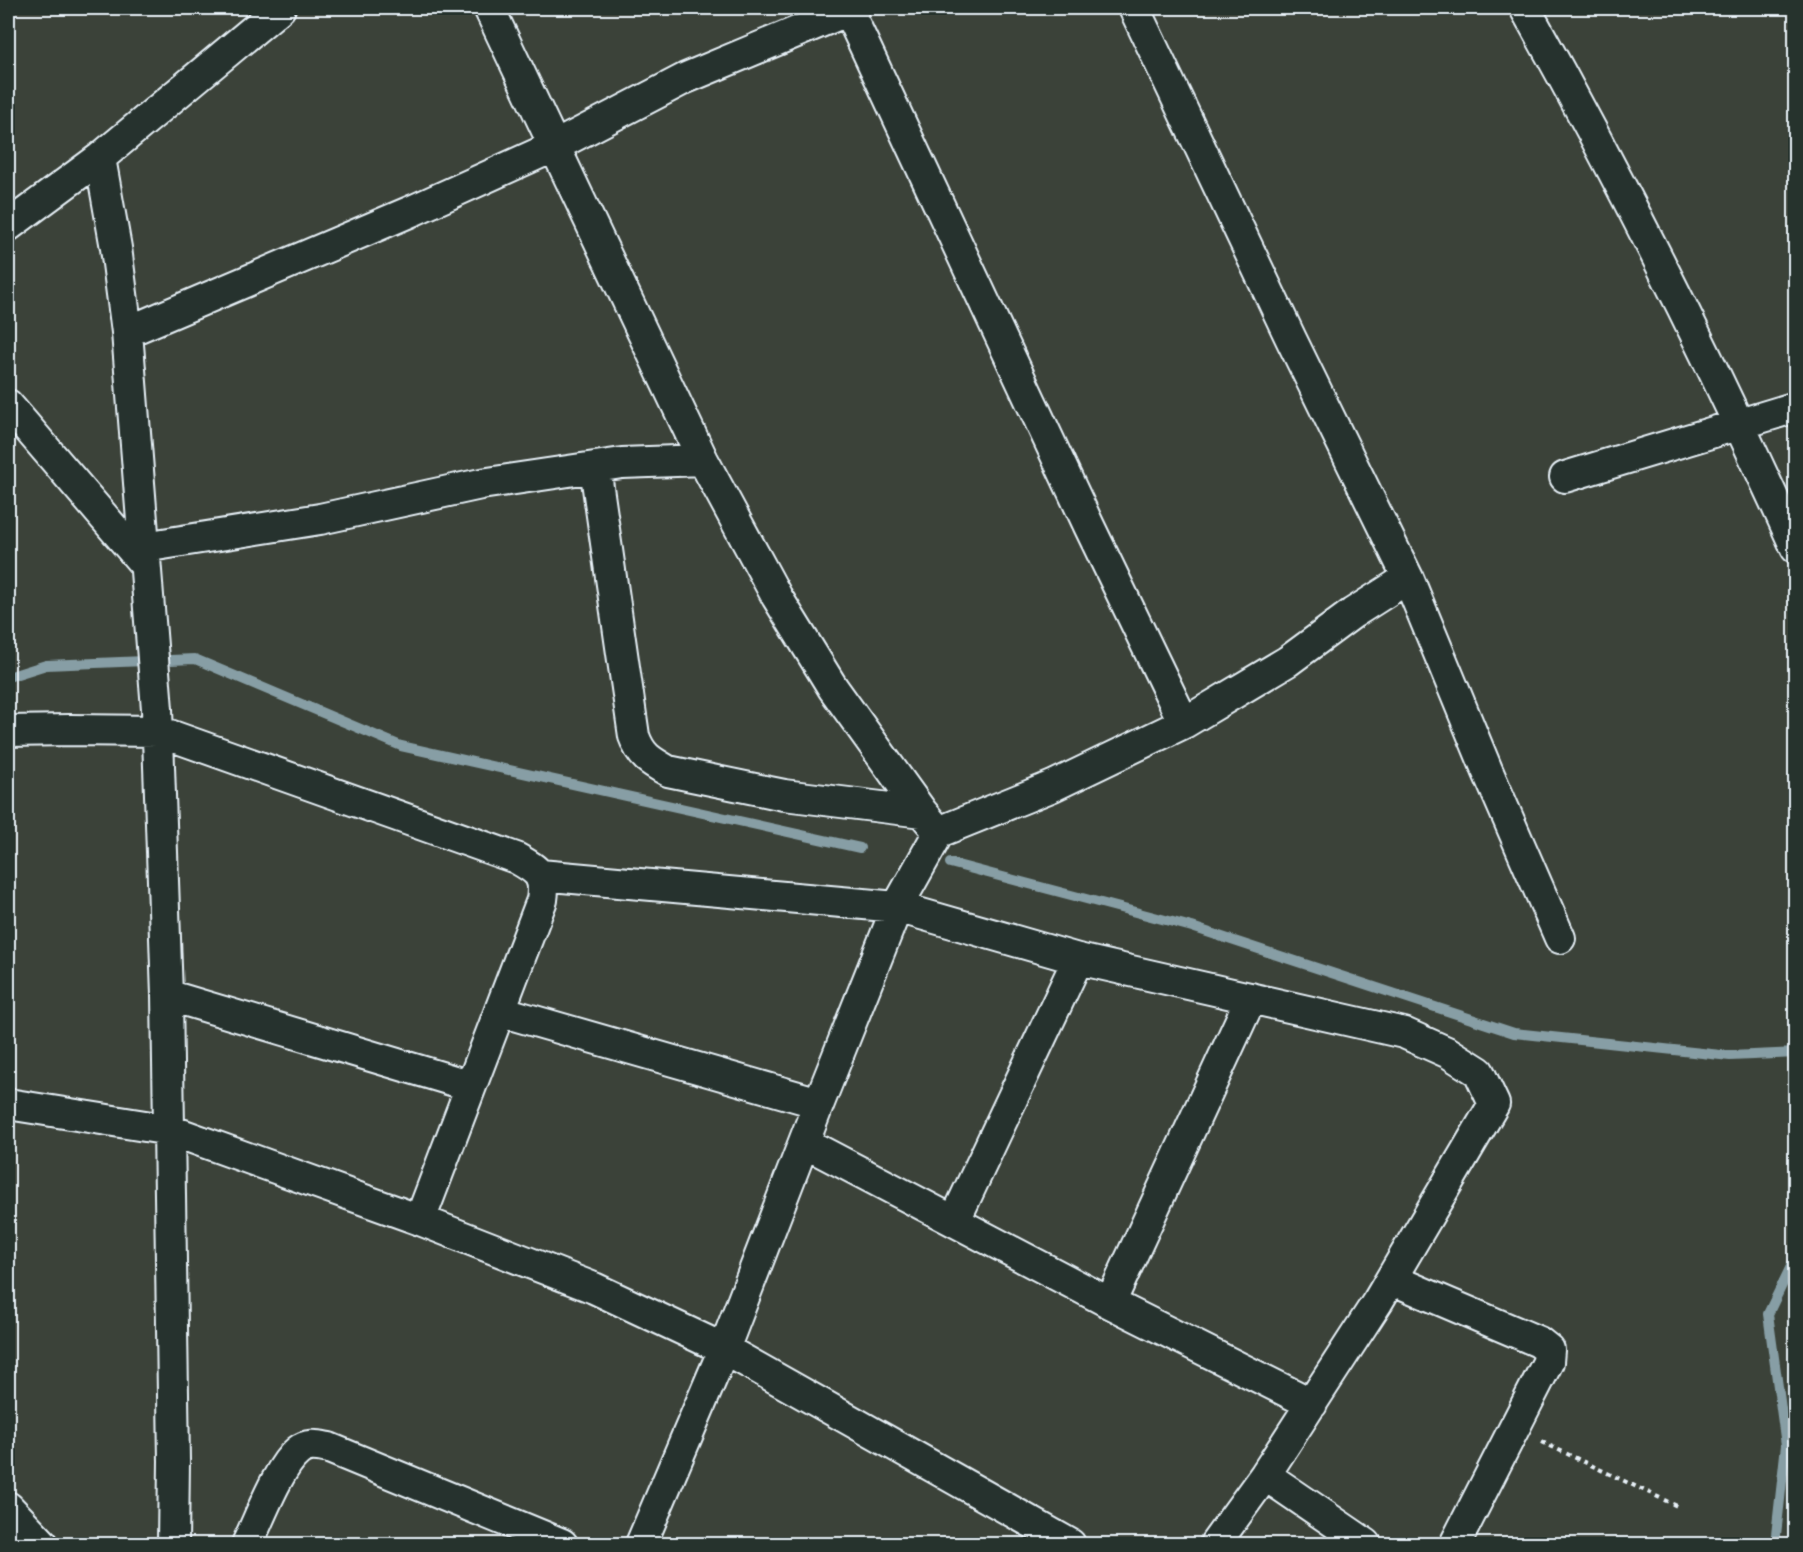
<svg xmlns="http://www.w3.org/2000/svg" width="1803" height="1552" font-family="'Patrick Hand',sans-serif">
	<rect width="100%" height="100%" fill="#3b4239"/>
	<filter id="ink" filterUnits="userSpaceOnUse"><feTurbulence type="fractalNoise" baseFrequency=".0167" numOctaves="2"/><feDisplacementMap in="SourceGraphic" scale="12" xChannelSelector="R" yChannelSelector="G"/><feConvolveMatrix kernelMatrix="1 2 1 2 8 2 1 2 1" color-interpolation-filters="sRGB"/></filter>
	<g filter="url(#ink)">
		<g fill="none" stroke-linecap="round" stroke-linejoin="round">
			<path stroke="#879ea5" stroke-width="10" d="M8 677 46 665 195 659 401 746 860 848
				M950 863 1192 927 1514 1033 1730 1056 1796 1053
				M1775 1544 1786 1445 1768 1314 1796 1256"/>
			<defs>
				<path id="street" d="M489 8 703 460 777 597 833 688 922 812 939 832
					M847 8 1089 526 1184 723
					M1134 8 1291 339 1408 578 1487 770 1560 938
					M1525 8C1623 184 1713 364 1796 548
					M100 158 116 248 127 332 157 709 167 995 174 1461 173 1544
					M8 226 100 158 280 8
					M127 332 414 210 555 146 686 78 854 8
					M8 405 145 565
					M595 467 634 736C641 756 650 761 668 771L784 795 922 812
					M1565 477 1796 407
					M144 547 320 519 481 484 622 463 703 460
					M8 731 70 730 158 731 516 858C537 870 546 874 542 900L420 1220
					M540 875 897 907 1078 959 1404 1033 1449 1053 1479 1072 1494 1104 1378 1301 1265 1475 1215 1544
					M167 995 471 1086
					M500 1011 819 1103
					M8 1104 170 1130 420 1220 594 1288 724 1349 1070 1544
					M805 1143 1110 1303 1312 1404
					M955 1220 1078 959
					M1391 1279 1539 1342 1549 1350 1548 1362 1455 1544
					M1110 1303 1251 998
					M1265 1475 1366 1544
					M8 1507 43 1544
					M247 1544C259 1520 278 1467 298 1451 308 1443 318 1446 329 1448L562 1544
					M641 1544 724 1349 819 1103 897 907 939 832 1053 786 1184 723 1288 661 1353 613 1408 578"/>
			</defs>
			<use href="#street" stroke="#e8f1f8" stroke-width="34"/>
			<path stroke="#e8f1f8" stroke-width="4" stroke-dasharray="4.5 4.5" stroke-linecap="butt" d="M1542 1442 1677 1506"/>
			<use href="#street" stroke="#26332d" stroke-width="30"/>
		</g>
	</g>
	<rect width="1803" height="1552" fill="none" stroke="#26332d" stroke-width="30"/>
	<rect x="15" y="15" width="1773" height="1522" fill="none" stroke="#e8f1f8" stroke-width="2" filter="url(#ink)"/>
</svg>
